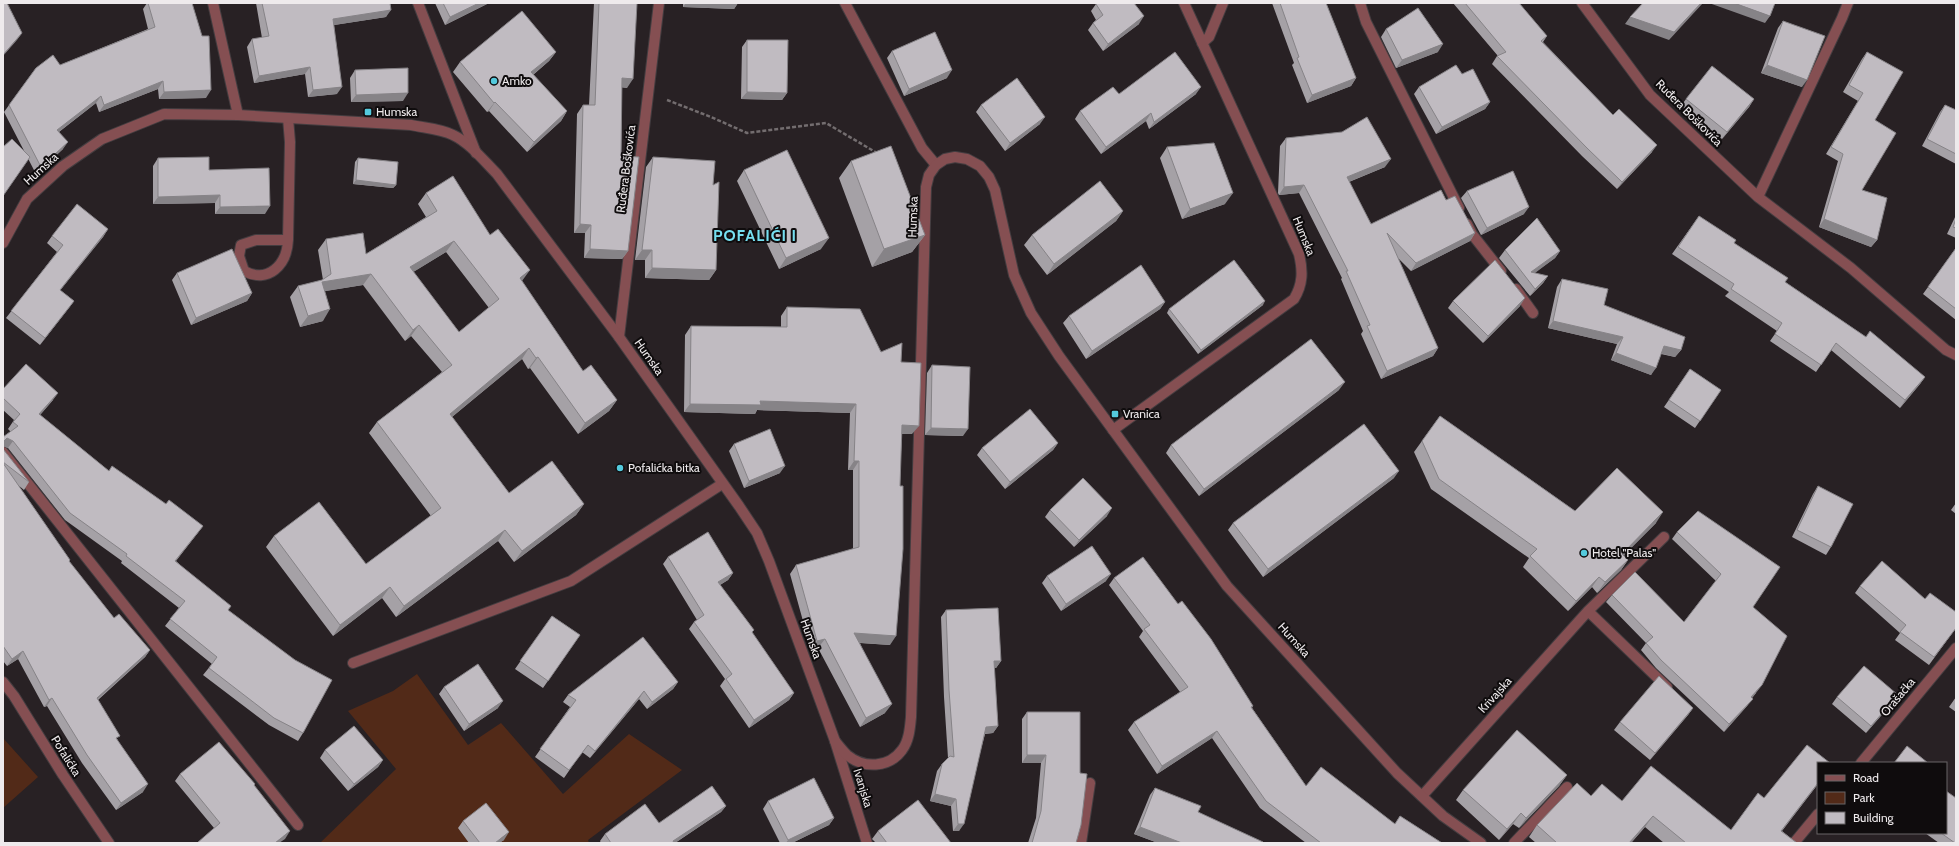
<svg xmlns="http://www.w3.org/2000/svg" width="1959" height="846" font-family="Cabin,sans-serif">
	<rect width="100%" height="100%" fill="#282124"/>
	<path fill="#522a18" d="M417 674 468 745 501 723 563 794 629 734 682 770 588 840 589 843H320L396 769 348 711 393 691Z
		M3 738 38 777 3 808Z"/>
	<g fill="none" stroke-linecap="round" stroke-linejoin="round">
		<defs>
			<path id="service" d="M288 118 290 142 288 240C287 265 268 284 244 271L239 256 241 245 256 240H288
				M353 663 571 581 722 484
				M1514 843 1567 787"/>
			<path id="minor" d="M213 3 238 115
				M418 3 476 153
				M845 3 922 148 936 165
				M1360 3 1366 22 1459 208
				M1582 3 1650 95 1758 197 1851 268 1946 350 1956 355
				M1202 43 1209 37 1223 3
				M1758 197 1842 18 1848 3
				M1467 224 1472 234 1501 271
				M1516 289 1533 313
				M619 337 659 3
				M1113 430 1294 299C1303 284 1303 271 1299 254L1184 3
				M3 452 298 825
				M1588 611 1667 687
				M3 682 14 696 63 775 109 843
				M835 741 867 843
				M1861 763 1956 648
				M1422 796 1588 611 1664 537
				M1081 843 1090 783
				M1794 843 1818 814"/>
			<path id="tertiary" d="M3 243 27 199 63 166 102 139 164 114 238 115 411 125C425 128 441 129 453 135 470 143 484 161 497 174L619 337 739 506 757 533 769 561 835 741C839 746 843 751 847 755 864 769 889 768 902 750 909 741 910 728 911 717L926 187 929 175 936 165 945 159 955 157 967 159 980 166 989 177 995 190 1014 275 1031 313 1059 356 1227 586 1397 773 1443 816 1481 843"/>
		</defs>
		<use href="#service" stroke="#443d40" stroke-width="12"/>
		<use href="#minor" stroke="#443d40" stroke-width="12"/>
		<use href="#tertiary" stroke="#443d40" stroke-width="12"/>
		<path stroke="#736d6f" stroke-width="2.5" stroke-dasharray="4 2" stroke-linecap="butt" d="M667 100 711 117 747 133 826 123 877 153"/>
		<use href="#service" stroke="#854f52" stroke-width="10"/>
		<use href="#minor" stroke="#854f52" stroke-width="10"/>
		<use href="#tertiary" stroke="#854f52" stroke-width="10"/>
	</g>
	<path fill="#a5a1a6" fill-rule="evenodd" d="M147 3H192L206 98 159 99 158 89 99 112 96 103 59 132 63 149 36 174 4 112 36 68 60 65 148 29 143 9Z
		M256 3H390L386 17 334 25 337 94 308 97 305 74 254 83 247 47 252 39 262 38Z
		M435 3H489L445 25Z
		M594 3H637L627 88 622 87 621 156 628 251 622 259 584 258 585 233H574L577 114 583 105H589Z
		M683 3H738L734 9 683 7Z
		M1272 3H1326L1356 78 1351 86 1307 103 1292 65 1294 63Z
		M1453 3H1519L1547 36 1543 42 1613 115 1652 152 1617 189 1582 156 1492 64 1497 56H1498Z
		M1096 4 1139 24 1103 51 1088 30 1093 23 1096 20 1091 11Z
		M1783 21 1802 87 1761 73 1778 28Z
		M1386 29 1438 52 1396 68 1381 37Z
		M747 40 787 93 782 100 741 99 742 47Z
		M892 51 947 78 904 96 887 58Z
		M556 52 549 61 533 75 567 111 561 121 527 152 489 111 487 112 453 72 460 62Z
		M1867 52 1875 120 1862 190 1877 240 1871 247 1819 227 1838 161 1826 154 1858 101 1843 92 1862 59Z
		M355 70 403 101 351 102 350 78Z
		M1462 74 1490 102 1485 109 1436 134 1414 94 1419 87Z
		M1119 94H1196L1149 129 1146 121 1101 154 1075 119 1080 111Z
		M1686 99H1754L1749 107 1722 139 1681 106Z
		M981 105 1040 124 1005 151 976 112Z
		M1945 105 1956 110V164L1922 146 1940 112Z
		M1286 138 1385 167 1349 182 1371 224 1446 200 1475 233 1470 241 1411 271 1398 258 1438 348 1433 356 1381 379 1361 334 1363 331 1341 279 1342 278 1299 193 1279 195 1278 193 1280 146Z
		M1167 147 1225 204 1182 219 1160 158Z
		M653 157 713 185 716 270 709 280 645 278V260H635L646 167Z
		M158 158 209 170 265 214H215V203L153 204V166Z
		M358 158 396 185 393 188 353 184 355 162Z
		M851 161 925 235 912 252 872 267 839 178Z
		M744 170 821 249 779 269 737 181Z
		M1467 191 1524 214 1481 235 1461 198Z
		M426 193 490 235 583 371 617 400 609 411 578 434 530 368 528 369 522 359 452 417 509 493 584 504 576 515 514 562 498 541 396 617 382 598 333 636 266 547 274 536 366 564 431 516 369 433 377 422 442 372 411 336 405 341 363 285 325 291 323 321 300 327 290 297 298 286 323 280 318 250 326 239 366 254 426 217 418 204ZM446 252 489 308 459 332 413 272Z
		M1123 211 1116 221 1047 275 1024 245 1032 235Z
		M1956 215V238L1947 234Z
		M1699 216 1785 282 1866 337 1925 377 1920 384 1900 408 1831 350 1816 372 1770 341 1777 331 1725 296 1729 292 1672 254Z
		M108 229 103 237 60 290 74 301 40 345 6 318 57 252 47 243 52 236Z
		M1956 248V320L1923 294Z
		M1505 250 1560 251 1555 258 1534 273 1548 276 1543 283 1530 296 1499 258Z
		M177 273 252 293 247 301 191 325 172 280Z
		M1562 279 1604 305 1681 350 1675 357 1661 354 1651 375 1611 360 1617 344 1548 328 1557 287Z
		M1453 301 1520 306 1483 343 1448 308Z
		M1165 302 1160 309 1086 359 1063 323 1069 316Z
		M1263 305 1198 354 1167 313 1169 309Z
		M787 307 901 362 912 434H902L890 645 860 643 885 713 860 727 818 648 811 650 790 574 796 565 853 549V470H848L850 413 757 410 755 414 684 412 685 335 691 326 781 327V316Z
		M932 365 963 436 925 435 927 373Z
		M1690 369 1721 390 1695 428 1664 407Z
		M3 389 53 400 40 415 109 471 203 526 176 561 228 610 303 733 298 741 269 725 203 675 212 664 165 626 179 608 121 563 122 561 65 520 8 448 3 446V437L11 432 8 429 14 420 3 410Z
		M1339 390 1199 496 1166 453 1171 445Z
		M1440 416 1575 511 1656 523 1624 555 1628 560 1621 570 1597 593 1592 587 1568 611 1523 567 1529 558 1431 489 1414 452Z
		M1058 443 1053 450 1005 489 977 455 982 448Z
		M734 444 780 473 744 488 729 451Z
		M3 449 29 482 24 490 18 485 69 562 114 618 150 650 145 657 98 700 143 792 116 810 82 763 47 706 44 707 18 659 7 666 3 661Z
		M1394 478 1263 577 1228 530 1233 523Z
		M1818 486 1831 547 1826 555 1792 537 1813 494Z
		M1956 503V514L1951 510Z
		M1050 510 1107 516 1074 547 1045 517Z
		M1698 511 1753 607 1756 693 1752 698 1747 706 1724 732 1656 668 1641 650 1646 643 1606 602 1612 595 1684 622 1716 581 1672 539 1677 532Z
		M668 557 733 573 728 580 720 585 752 633 794 693 789 700 749 728 720 686 725 679 689 629 694 622 697 620 663 564Z
		M1047 576 1106 581 1061 611 1042 583Z
		M1114 578 1253 706 1252 708 1306 786 1395 824 1400 816 1442 843H1306L1260 808 1212 738 1157 774 1128 730 1134 722 1180 692 1139 637 1143 631 1109 585Z
		M1860 586 1925 599 1956 628 1929 665 1895 640 1900 633 1855 593Z
		M946 610 1001 661 996 668H994L998 726 993 733 985 734 959 831H953L951 806 930 801 937 771 942 764 948 758 944 697 941 617Z
		M552 616 580 635 543 688 515 669Z
		M678 682 673 689 647 709 639 699 590 758 582 752 564 778 535 757 570 707 563 702 568 695Z
		M444 687 498 708 464 731 439 694Z
		M1898 695 1893 702 1866 733 1832 704 1837 697Z
		M1956 697V712L1949 707Z
		M1693 708 1688 715 1650 760 1614 730 1620 722Z
		M1027 712H1080L1076 843H1028L1036 818 1041 763H1022V719Z
		M325 750 383 760 378 767 348 791 320 758Z
		M1818 763V784L1782 831 1797 843H1664L1645 827 1631 843H1536L1529 837 1537 825 1591 796 1622 801 1731 830 1764 798Z
		M180 774 255 784 254 786 285 839 214 828 175 781Z
		M1567 775 1559 786 1519 828 1513 824 1499 840 1456 800 1463 790Z
		M1155 788 1198 812 1262 843H1158L1134 834 1150 795Z
		M768 801 834 818 829 825 792 843H780L763 809Z
		M726 806 721 812 675 843H601L600 841 605 834 659 823Z
		M463 821 504 840 499 843H469L458 828Z
		M878 831 951 843H876L872 839Z
		M1925 833H1946L1956 843H1939Z"/>
	<path fill="#868387" d="M479 3H489L445 25 450 17Z
		M686 3H738L734 9 683 7Z
		M1701 3H1703L1669 40 1625 24 1630 17Z
		M1709 3H1734L1770 16 1765 23Z
		M391 10 386 17 328 26 333 19Z
		M1144 16 1139 24 1103 51 1108 44Z
		M22 33 17 40 3 56V55Z
		M1443 44 1438 52 1396 68 1402 60Z
		M556 52 549 61 524 82 531 72Z
		M1767 65 1807 80 1802 87 1761 73Z
		M310 67 305 74 254 83 259 76Z
		M952 70 947 78 904 96 909 89Z
		M622 78 633 79 627 88 616 87Z
		M1356 78 1351 86 1307 103 1312 95Z
		M163 81 158 89 99 112 104 105Z
		M342 87 337 94 308 97 313 90Z
		M1201 87 1196 94 1149 129 1154 122Z
		M211 90 206 98 159 99 164 92Z
		M747 92 787 93 782 100 741 99Z
		M408 93 403 101 351 102 356 95Z
		M101 96 96 103 52 137 57 130Z
		M1754 99 1749 107 1722 139 1727 132Z
		M495 102 489 111 487 112 494 103Z
		M1490 102 1485 109 1436 134 1442 127Z
		M567 111 561 121 527 152 534 142Z
		M1151 113 1146 121 1101 154 1106 147Z
		M1045 117 1040 124 1005 151 1010 143Z
		M68 142 63 149 36 174 41 167Z
		M1657 145 1652 152 1617 189 1622 182Z
		M1391 159 1385 167 1341 185 1347 177Z
		M356 180 396 185 393 188 353 184Z
		M1304 185 1299 193 1279 195 1284 187Z
		M1233 193 1225 204 1182 219 1190 209Z
		M220 195 215 203 153 204 158 197Z
		M270 206 265 214H215L220 207Z
		M1529 207 1524 214 1481 235 1487 228Z
		M1123 211 1116 221 1047 275 1054 264Z
		M1824 219 1877 240 1871 247 1819 227Z
		M580 224 591 225 585 233H574Z
		M108 229 103 237 55 297 60 290Z
		M1475 233 1470 241 1411 271 1416 263Z
		M925 235 912 252 872 267 884 249Z
		M829 238 821 249 779 269 786 258Z
		M454 241 446 252 402 279 410 267Z
		M590 249 628 251 622 259 584 258Z
		M642 250H652L645 260H635Z
		M1560 251 1555 258 1527 279 1531 272Z
		M652 268 716 270 709 280 645 278Z
		M530 270 522 281 520 278Z
		M371 274 363 285 314 293 322 282Z
		M1548 276 1543 283 1530 296 1535 289Z
		M252 293 247 301 191 325 196 318Z
		M1525 298 1520 306 1483 343 1488 336Z
		M74 301 69 308 40 345 45 338Z
		M1265 301 1263 305 1198 354 1201 350Z
		M1165 302 1160 309 1086 359 1092 351Z
		M330 309 323 321 300 327 308 316Z
		M1553 321 1623 337 1617 344 1548 328Z
		M419 325 411 336 405 341 413 330Z
		M1664 346 1681 350 1675 357 1659 353Z
		M529 348 522 359 442 425 450 414Z
		M1438 348 1433 356 1381 379 1387 371Z
		M1616 353 1656 368 1651 375 1611 360Z
		M538 357 530 368 528 369 536 358Z
		M1925 377 1920 384 1900 408 1905 400Z
		M1345 382 1339 390 1199 496 1204 489Z
		M58 393 53 400 34 422 39 414Z
		M617 400 609 411 578 434 585 423Z
		M760 401 856 404 850 413 757 410 755 414 684 412 690 404Z
		M902 425 919 426 912 434H896Z
		M931 428 968 429 963 436 925 435Z
		M7 438 13 441 8 448 3 446V442Z
		M1058 443 1053 450 1005 489 1010 482Z
		M854 461H859L853 470H848Z
		M785 466 780 473 744 488 749 481Z
		M1399 471 1394 478 1263 577 1268 569Z
		M584 504 576 515 514 562 522 551Z
		M1112 508 1107 516 1074 547 1079 540Z
		M1663 512 1656 523 1615 564 1622 554Z
		M203 526 197 534 170 568 175 561Z
		M505 530 498 541 396 617 404 606Z
		M1628 560 1621 570 1597 593 1605 582Z
		M733 573 728 580 713 589 718 582Z
		M1111 574 1106 581 1061 611 1066 604Z
		M1599 577 1592 587 1568 611 1576 601Z
		M390 587 382 598 333 636 340 625Z
		M854 633 896 636 890 645 848 642Z
		M825 639 818 648 811 650 817 641Z
		M150 650 145 657 91 705 97 698Z
		M23 651 18 659 7 666 12 659Z
		M994 661H1001L996 668H989Z
		M678 682 673 689 647 709 652 702Z
		M1762 685 1756 693 1746 705 1751 697Z
		M644 691 639 699 590 758 595 751Z
		M794 693 789 700 749 728 754 720Z
		M1898 695 1893 702 1866 733 1871 726Z
		M52 698 47 706 44 707 49 700Z
		M1753 699 1747 706 1724 732 1729 724Z
		M503 701 498 708 464 731 469 724Z
		M892 704 885 713 860 727 866 718Z
		M1693 708 1688 715 1650 760 1655 753Z
		M998 726 993 733 981 734 986 727Z
		M1217 731 1212 738 1157 774 1162 766Z
		M1027 755H1046L1041 763H1022Z
		M383 760 378 767 348 791 354 784Z
		M1567 775 1559 786 1519 828 1526 818Z
		M1818 783V784L1773 842 1781 831Z
		M148 784 143 792 116 810 121 803Z
		M935 794 956 799 951 806 930 801Z
		M726 806 721 812 675 843H671L673 841Z
		M1521 813 1513 824 1499 840 1507 829Z
		M1653 816 1645 827 1631 843H1629Z
		M834 818 829 825 792 843H786L788 840Z
		M958 824H964L959 831H953Z
		M1140 827 1182 843H1158L1134 834Z
		M290 831 285 839 279 843H275Z
		M509 832 504 840 499 843H495Z"/>
	<path fill="#c0bbc1" stroke="#868387" fill-rule="evenodd" d="M3 3H7L22 33 3 55Z
		M148 3H192L202 36H209L211 90 164 92 163 81 104 105 101 96 57 130 68 142 41 167 9 105 36 68 53 55 60 65 155 27Z
		M262 3H390L391 10 333 19 342 87 313 90 310 67 259 76 252 39 269 36Z
		M443 3H479L450 17Z
		M599 3H637L633 79 622 78 621 156 639 157 628 251 590 249 591 225 580 224 583 105H595Z
		M1096 3H1134L1144 16 1108 44 1093 23 1103 15 1096 4Z
		M1280 3H1326L1356 78 1312 95 1297 58 1299 57Z
		M1465 3H1519L1547 36 1541 41 1613 115 1619 109 1657 145 1622 182 1587 148 1497 56 1506 52Z
		M1643 3H1701L1674 32 1630 17Z
		M1734 3H1775L1770 16Z
		M1418 8 1443 44 1402 60 1386 29Z
		M522 11 556 52 531 72 567 111 534 142 495 102 494 103 460 62Z
		M1783 21 1825 36 1807 80 1767 65Z
		M935 32 952 70 909 89 892 51Z
		M747 40H788L787 93 747 92Z
		M1175 52 1201 87 1154 122 1151 113 1106 147 1080 111 1113 87 1119 94Z
		M1867 52 1903 72 1875 120 1896 133 1862 190 1887 198 1877 240 1824 219 1843 154 1831 147 1863 93 1849 85Z
		M1456 65 1462 74 1473 69 1490 102 1442 127 1419 87Z
		M1712 66 1754 99 1727 132 1686 99Z
		M408 68V93L356 95 355 70Z
		M1017 78 1045 117 1010 143 981 105Z
		M1945 105 1956 110V154L1927 139Z
		M1367 117 1391 159 1347 177 1371 224 1441 190 1446 200 1455 196 1475 233 1416 263 1387 233 1438 348 1387 371 1367 326 1370 325 1346 271H1348L1304 185 1284 187V185L1286 138 1342 132Z
		M12 139 30 157 3 196V147Z
		M1214 143 1233 193 1190 209 1167 147Z
		M891 146 925 235 884 249 851 161Z
		M787 150 829 238 786 258 744 170Z
		M209 157V170L269 168 270 206 220 207V195L158 197V158Z
		M653 157 715 161 713 185 719 182 716 270 652 268V250H642Z
		M358 158 398 162 396 185 356 180Z
		M1513 171 1529 207 1487 228 1467 191Z
		M453 176 490 235 498 229 530 270 520 278 583 371 591 365 617 400 585 423 538 357 536 358 529 348 450 414 509 493 552 461 584 504 522 551 505 530 404 606 390 587 340 625 274 536 319 502 366 564 441 508 377 422 452 365 419 325 413 330 371 274 322 282 330 309 308 316 298 286 322 280 331 274 326 239 363 233 366 254 437 211 426 193ZM454 241 499 299 459 332 410 267Z
		M1100 181 1123 211 1054 264 1032 235Z
		M77 204 108 229 60 290 74 301 45 338 11 311 63 245 52 236Z
		M1699 216 1736 240 1734 243 1788 278 1785 282 1866 337 1870 331 1925 377 1905 400 1836 343 1821 365 1775 334 1782 323 1731 289 1734 284 1678 247Z
		M1537 218 1560 251 1531 272 1548 276 1535 289 1505 250Z
		M1956 219V228L1953 227Z
		M1956 248V309L1928 287Z
		M232 249 252 293 196 318 177 273Z
		M1234 260 1265 301 1201 350 1169 309Z
		M1495 260 1525 298 1488 336 1453 301Z
		M1141 265 1165 302 1092 351 1069 316Z
		M1562 279 1608 289 1604 305 1685 337 1681 350 1664 346 1656 368 1616 353 1623 337 1553 321Z
		M787 307 860 309 881 352 902 343 901 362 921 363 919 426 902 425 900 486H903V549L896 636 854 633 892 704 866 718 825 639 817 641 796 565 859 547V461H854L856 404 760 401 761 405 690 404 691 326 787 327Z
		M1311 339 1345 382 1204 489 1171 445Z
		M26 364 58 393 39 414 109 471 112 466 166 504 169 500 203 526 175 561 231 606 228 610 295 660 332 680 303 733 274 718 209 668 217 657 170 619 185 601 126 556 127 554 70 513 13 441 7 438 3 442V437L18 426 13 422 20 414 3 398V389Z
		M932 365 970 367 968 429 931 428Z
		M1690 369 1721 390 1700 421 1669 400Z
		M1030 409 1058 443 1010 482 982 448Z
		M1440 416 1575 511 1617 468 1663 512 1622 554 1628 560 1605 582 1599 577 1576 601 1530 556 1537 549 1439 479 1422 441Z
		M1364 424 1399 471 1268 569 1233 523Z
		M770 429 785 466 749 481 734 444Z
		M3 449 29 482 3 462Z
		M3 463 70 560 69 561 114 618 119 614 150 650 97 698 120 736 116 738 148 784 121 803 87 755 52 698 49 700 23 651 12 659 3 646Z
		M1083 478 1112 508 1079 540 1050 510Z
		M1818 486 1853 504 1831 547 1797 530Z
		M1698 511 1780 567 1753 607 1787 636 1762 685 1751 697 1753 699 1729 724 1661 660 1646 643 1653 637 1612 595 1635 572 1684 622 1721 574 1677 532Z
		M708 532 733 573 718 582 754 630 752 632 794 693 754 720 726 679 732 674 694 622 704 615 668 557Z
		M1092 546 1111 574 1066 604 1047 576Z
		M1143 557 1178 604 1182 601 1211 639 1253 706 1251 707 1306 786 1321 767 1395 824 1400 816 1442 843H1321L1266 801 1217 731 1162 766 1134 722 1188 687 1144 629 1150 625 1114 578Z
		M1882 561 1925 599 1930 593 1956 612V628L1934 657 1900 632 1906 625 1860 586Z
		M998 608 1001 661H994L998 726 986 727 964 824H958L956 799 935 794 942 764 950 756 954 757 949 690 946 610Z
		M552 616 580 635 548 681 520 661Z
		M643 637 678 682 652 702 644 691 595 751 588 745 569 770 540 749 576 700 568 695Z
		M478 664 503 701 469 724 444 687Z
		M1864 666 1898 695 1871 726 1837 697Z
		M1659 676 1693 708 1655 753 1620 722Z
		M1027 712H1080V773L1087 774 1081 825 1076 843H1032L1041 811 1046 755H1027Z
		M354 726 383 760 354 784 325 750Z
		M1517 730 1567 775 1526 818 1521 813 1507 829 1463 790Z
		M219 742 255 784 254 785 290 831 275 843H197L220 823 180 774Z
		M1807 745 1830 763H1818V783L1781 831 1797 843H1686L1653 816 1629 843H1557L1537 825 1577 783 1591 796 1602 784 1622 801 1651 766 1731 830 1758 793 1764 798Z
		M1907 746 1928 763H1894Z
		M814 778 834 818 788 840 768 801Z
		M712 786 726 806 673 841 674 843H611L605 834 645 804 659 823Z
		M1155 788 1201 806 1198 812 1263 842 1262 843H1182L1140 827Z
		M1946 791 1956 798V843H1955L1941 833H1946Z
		M918 800 951 843H887L878 831Z
		M486 803 509 832 495 843H480L463 821Z"/>
	<g fill="#54cadd" stroke="#0f0c0d" stroke-width="1.5">
		<circle cx="494" cy="81" r="4"/>
		<rect x="364" y="108" width="8" height="8" rx="2"/>
		<rect x="1111" y="410" width="8" height="8" rx="2"/>
		<circle cx="620" cy="468" r="4"/>
		<circle cx="1584" cy="553" r="4"/>
	</g>
	<g text-anchor="middle" stroke-width="4" stroke-linejoin="round" paint-order="stroke">
		<g font-size="12" fill="#eeeaec" stroke="#0f0c0d" text-anchor="start">
			<text x="502" y="85">Amko</text>
			<text x="376" y="116">Humska</text>
			<text x="1123" y="418">Vranica</text>
			<text x="628" y="472">Pofalićka bitka</text>
			<text x="1592" y="557">Hotel "Palas"</text>
		</g>
		<g font-size="12" fill="#eeeaec" stroke="#0f0c0d">
			<text transform="translate(1689 113) rotate(45)" y="4">Ruđera Boškovića</text>
			<text transform="translate(41 169) rotate(-42)" y="4">Humska</text>
			<text transform="translate(626 169) rotate(-83)" y="4">Ruđera Boškovića</text>
			<text transform="translate(913 217) rotate(-88)" y="4">Humska</text>
			<text transform="translate(1304 236) rotate(68)" y="4">Humska</text>
			<text transform="translate(649 357) rotate(55)" y="4">Humska</text>
			<text transform="translate(811 639) rotate(70)" y="4">Humska</text>
			<text transform="translate(1294 640) rotate(48)" y="4">Humska</text>
			<text transform="translate(1495 695) rotate(-48)" y="4">Krivajska</text>
			<text transform="translate(1898 697) rotate(-50)" y="4">Orašačka</text>
			<text transform="translate(66 756) rotate(58)" y="4">Pofalićka</text>
			<text transform="translate(863 788) rotate(73)" y="4">Ivanjska</text>
		</g>
		<g font-size="16" font-weight="bold" letter-spacing="1" fill="#76dff0" stroke="#0f0c0d">
			<text x="755" y="241">POFALIĆI I</text>
		</g>
	</g>
	<rect width="1959" height="846" fill="none" stroke="#eeeaec" stroke-width="8"/>
	<rect x="1817" y="762" width="130" height="72" fill="#0f0c0d" stroke="#686566"/>
	<rect x="1825" y="775" width="20" height="6" fill="#854f52" stroke="#686566"/>
	<text x="1853" y="782" font-size="12" fill="#eeeaec">Road</text>
	<rect x="1825" y="792" width="20" height="12" fill="#522a18" stroke="#686566"/>
	<text x="1853" y="802" font-size="12" fill="#eeeaec">Park</text>
	<rect x="1825" y="812" width="20" height="12" fill="#c0bbc1" stroke="#686566"/>
	<text x="1853" y="822" font-size="12" fill="#eeeaec">Building</text>
</svg>
